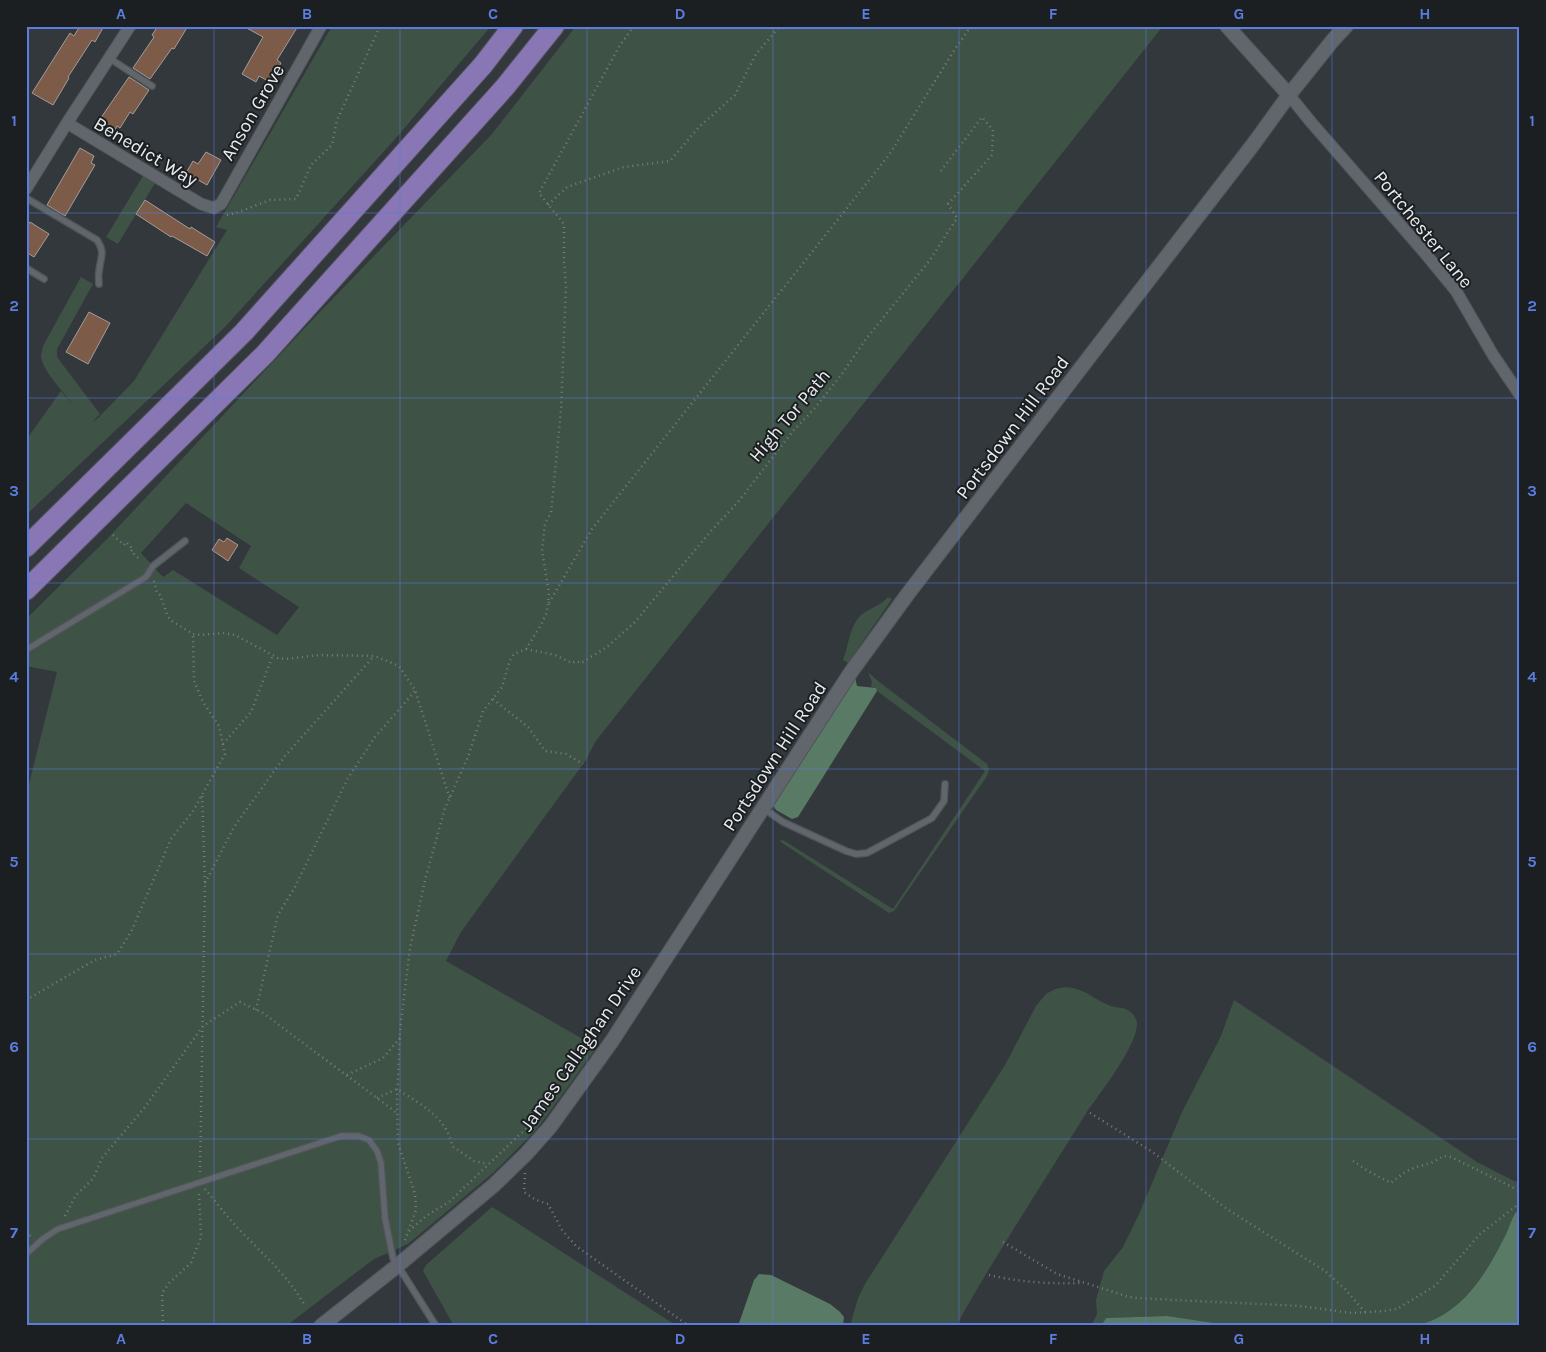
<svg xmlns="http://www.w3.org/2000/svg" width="1546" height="1352" font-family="Karla,sans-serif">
	<rect width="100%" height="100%" fill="#32383c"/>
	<path fill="#3e5345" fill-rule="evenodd" d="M332 26H491L396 138 224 328 26 515V440L61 391 74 406C65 393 42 371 41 356 41 352 43 347 44 344L81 277 93 284 57 349V357L100 414 92 422 98 418 134 381 227 230 216 227Z
		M576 26H1163L595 742 586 760 461 932 446 961 597 1047 537 1129 493 1173 408 1244 374 1259 286 1326H26V796L57 672 26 666V619L107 539 316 316 492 134ZM186 503 251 546 239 568 299 607 277 635 173 570 163 577 141 553Z
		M143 176 155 183 118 244 106 237Z
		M888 597 892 599 848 663 843 660C849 645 849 627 861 615 870 608 880 606 888 597Z
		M868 672 878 681 987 764 989 770 987 776 894 911 889 913 779 841 783 840 893 909 985 771 877 691 876 688 871 687 872 682Z
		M1066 987C1087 989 1094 1000 1111 1006 1117 1008 1124 1007 1129 1011 1133 1013 1136 1018 1137 1023 1138 1046 1098 1095 1085 1115 1042 1185 996 1254 956 1326H850L858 1298 865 1284 1005 1065 1036 1006 1046 994 1055 989Z
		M1234 1000 1477 1162 1514 1181 1520 1182V1208C1511 1215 1510 1228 1504 1238 1485 1276 1460 1318 1414 1326H1234L1167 1316 1106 1318 1101 1326H1091L1097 1314 1096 1300 1104 1271 1123 1247 1139 1214 1182 1112 1221 1036Z
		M492 1207 497 1210 677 1326H454L423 1271 426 1265Z"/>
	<path fill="#597b65" d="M855 677 857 686 876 688 877 691 798 817 792 819 776 810 772 804Z
		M1520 1208V1326H1414C1460 1317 1485 1276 1504 1238 1510 1228 1511 1215 1520 1208Z
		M759 1274 771 1275 830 1304 840 1312 844 1317 843 1326H738L754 1280Z
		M1167 1316 1234 1326H1101L1106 1318Z"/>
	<path fill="#7d5b49" stroke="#a49c98" d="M80 26H104L95 42 92 40 68 77 69 78 53 105 32 93 70 33 74 36Z
		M158 26H188L174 49 172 48 150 79 133 68 154 37 152 35Z
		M243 26H298L277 60 281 63 270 82 259 76 256 82 242 74 263 37Z
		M129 77 149 90 133 114 130 112 120 128 117 126 114 132 98 122Z
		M80 148 94 156 91 163 95 165 65 216 47 205Z
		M206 152 221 160 207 185 186 173 193 161 198 164Z
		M145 200 190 229 191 227 215 242 207 256 172 236 171 237 136 214Z
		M30 222 49 234 34 257 26 252V228Z
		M89 312 110 323 88 364 66 352Z
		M227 538 238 545 228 561 212 550 219 539 224 542Z"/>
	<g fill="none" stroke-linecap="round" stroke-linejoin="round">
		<defs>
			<path id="service" d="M109 58 152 86
				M26 198 97 240C106 254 100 257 99 272 98 276 99 280 99 284
				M26 268 44 279
				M26 650 146 577 153 566 185 541
				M763 808 783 822 846 851 856 854 867 853 932 818 944 801 945 784
				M26 1254 44 1238 58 1229 341 1136H359L369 1140 377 1151 381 1163 385 1218 393 1258 436 1326"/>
			<path id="minor" d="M1289 95 1310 121 1424 252 1456 291 1493 355 1520 395
				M67 123 201 204 214 208 221 204 321 26
				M26 189 67 123 130 26"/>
			<path id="tertiary" d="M1227 26 1289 95
				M321 1326 397 1266 494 1185 526 1154 550 1127 612 1041 851 672 907 595 1100 343 1252 146 1289 95 1333 40 1346 26"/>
			<path id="motorway" d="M26 547 244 332 483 65 513 26
				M26 590 265 354 505 87 554 26"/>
		</defs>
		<use href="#service" stroke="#505458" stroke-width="8"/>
		<use href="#minor" stroke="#505458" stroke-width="13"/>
		<use href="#tertiary" stroke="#505458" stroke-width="16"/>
		<use href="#motorway" stroke="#505458" stroke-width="22"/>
		<path stroke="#787d81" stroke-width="2.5" stroke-dasharray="1 4" stroke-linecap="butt" d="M548 205 567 187 624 167 670 161 699 127 735 95 756 54 780 26
			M227 215 236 213 270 200 296 199 311 165 332 145 337 120 380 26
			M113 535 124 545 126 542 133 549 131 551 138 558 140 555
			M154 581 157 593 160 595 168 617 172 621 193 634 200 635 224 633 235 635 278 658 286 659 319 655 375 656 399 666 415 690 450 799
			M549 603 592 529 889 155 955 49 971 26
			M526 649 555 655 572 663 576 661 581 663 607 647 634 623 711 531 738 502 793 431 814 409 842 374 866 339 930 260 957 218 948 204 992 155 993 130 982 117 940 172
			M493 699 529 728 545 751 566 754 583 764
			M223 744 251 712 273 655
			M205 883 234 827 285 756 374 656
			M26 1000 95 960 117 954 131 932 171 839 193 811 225 754 219 726 203 702 194 681 193 633
			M256 1010 278 915 295 887 348 778 375 737 415 691
			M347 1075 383 1058 400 1038
			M377 1098 397 1089C420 1104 447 1117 452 1146L474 1161 488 1164
			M1090 1113 1151 1151 1227 1209 1325 1271 1345 1289 1365 1312
			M1353 1161 1368 1171 1391 1183 1405 1172 1416 1167 1431 1163 1444 1156 1451 1157 1520 1191
			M200 1172 205 883 202 794
			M525 1173 524 1192 536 1200 548 1204 562 1230 576 1246 689 1326
			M205 1189C215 1201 225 1214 235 1225 259 1251 286 1273 304 1304
			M65 1216 76 1195 93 1179 102 1158 145 1107 203 1026 240 1002 263 1013 397 1113
			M409 1231 426 1216 449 1202 533 1122 537 1123
			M26 1232 32 1237
			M405 1240 416 1210 415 1194 398 1143 397 1100 400 1031 410 948 426 876 445 808 468 757 483 711 502 687 510 660 514 654 526 649 541 625 547 612 549 593 542 551 545 523 551 513 561 410 566 287 564 260V224L539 193 620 45 634 26
			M1003 1242 1057 1274 1126 1296 1135 1298 1300 1306 1352 1313 1384 1311 1397 1309 1435 1286 1480 1234 1520 1203
			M989 1275C1019 1282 1049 1284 1080 1283
			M163 1326 162 1293 170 1282 191 1263 201 1237 199 1193"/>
		<use href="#service" stroke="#60666b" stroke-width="5.5"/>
		<use href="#minor" stroke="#60666b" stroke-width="11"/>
		<use href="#tertiary" stroke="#60666b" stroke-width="14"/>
		<use href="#motorway" stroke="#8977b5" stroke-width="20"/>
	</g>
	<path fill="none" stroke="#5a7ddf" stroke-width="1" stroke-opacity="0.55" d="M214 26V1326M400 26V1326M587 26V1326M773 26V1326M959 26V1326M1146 26V1326M1332 26V1326M26 213H1520M26 398H1520M26 583H1520M26 769H1520M26 954H1520M26 1139H1520"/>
	<g text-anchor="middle" stroke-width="4" stroke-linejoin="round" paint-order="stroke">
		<g font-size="19" fill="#e9ecef" stroke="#1c1f21">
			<text transform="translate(252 112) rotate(-60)" y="7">Anson Grove</text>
			<text transform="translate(146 151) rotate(31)" y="7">Benedict Way</text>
			<text transform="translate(1424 229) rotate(51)" y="7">Portchester Lane</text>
			<text transform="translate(789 415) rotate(-50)" y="7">High Tor Path</text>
			<text transform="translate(1012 427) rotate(-53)" y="7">Portsdown Hill Road</text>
			<text transform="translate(774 756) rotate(-57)" y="7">Portsdown Hill Road</text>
			<text transform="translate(580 1048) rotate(-55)" y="7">James Callaghan Drive</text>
		</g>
	</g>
	<rect width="1546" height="1352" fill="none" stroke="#1c1f21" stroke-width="55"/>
	<rect x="28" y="28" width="1490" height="1296" fill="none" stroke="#5a7ddf" stroke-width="2"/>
	<g font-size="16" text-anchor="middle" font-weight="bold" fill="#5a7ddf">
		<text x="121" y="19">A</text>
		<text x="307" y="19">B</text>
		<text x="493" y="19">C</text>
		<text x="680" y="19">D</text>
		<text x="866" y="19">E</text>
		<text x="1053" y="19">F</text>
		<text x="1239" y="19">G</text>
		<text x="1425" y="19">H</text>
		<text x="14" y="126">1</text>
		<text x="1532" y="126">1</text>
		<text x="14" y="311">2</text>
		<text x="1532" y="311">2</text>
		<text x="14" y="496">3</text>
		<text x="1532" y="496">3</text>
		<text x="14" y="682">4</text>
		<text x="1532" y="682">4</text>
		<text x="14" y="867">5</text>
		<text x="1532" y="867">5</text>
		<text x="14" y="1052">6</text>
		<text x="1532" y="1052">6</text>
		<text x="14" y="1238">7</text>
		<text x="1532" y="1238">7</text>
		<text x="121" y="1344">A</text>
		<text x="307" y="1344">B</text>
		<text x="493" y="1344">C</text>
		<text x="680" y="1344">D</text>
		<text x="866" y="1344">E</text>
		<text x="1053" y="1344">F</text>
		<text x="1239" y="1344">G</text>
		<text x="1425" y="1344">H</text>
	</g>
</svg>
